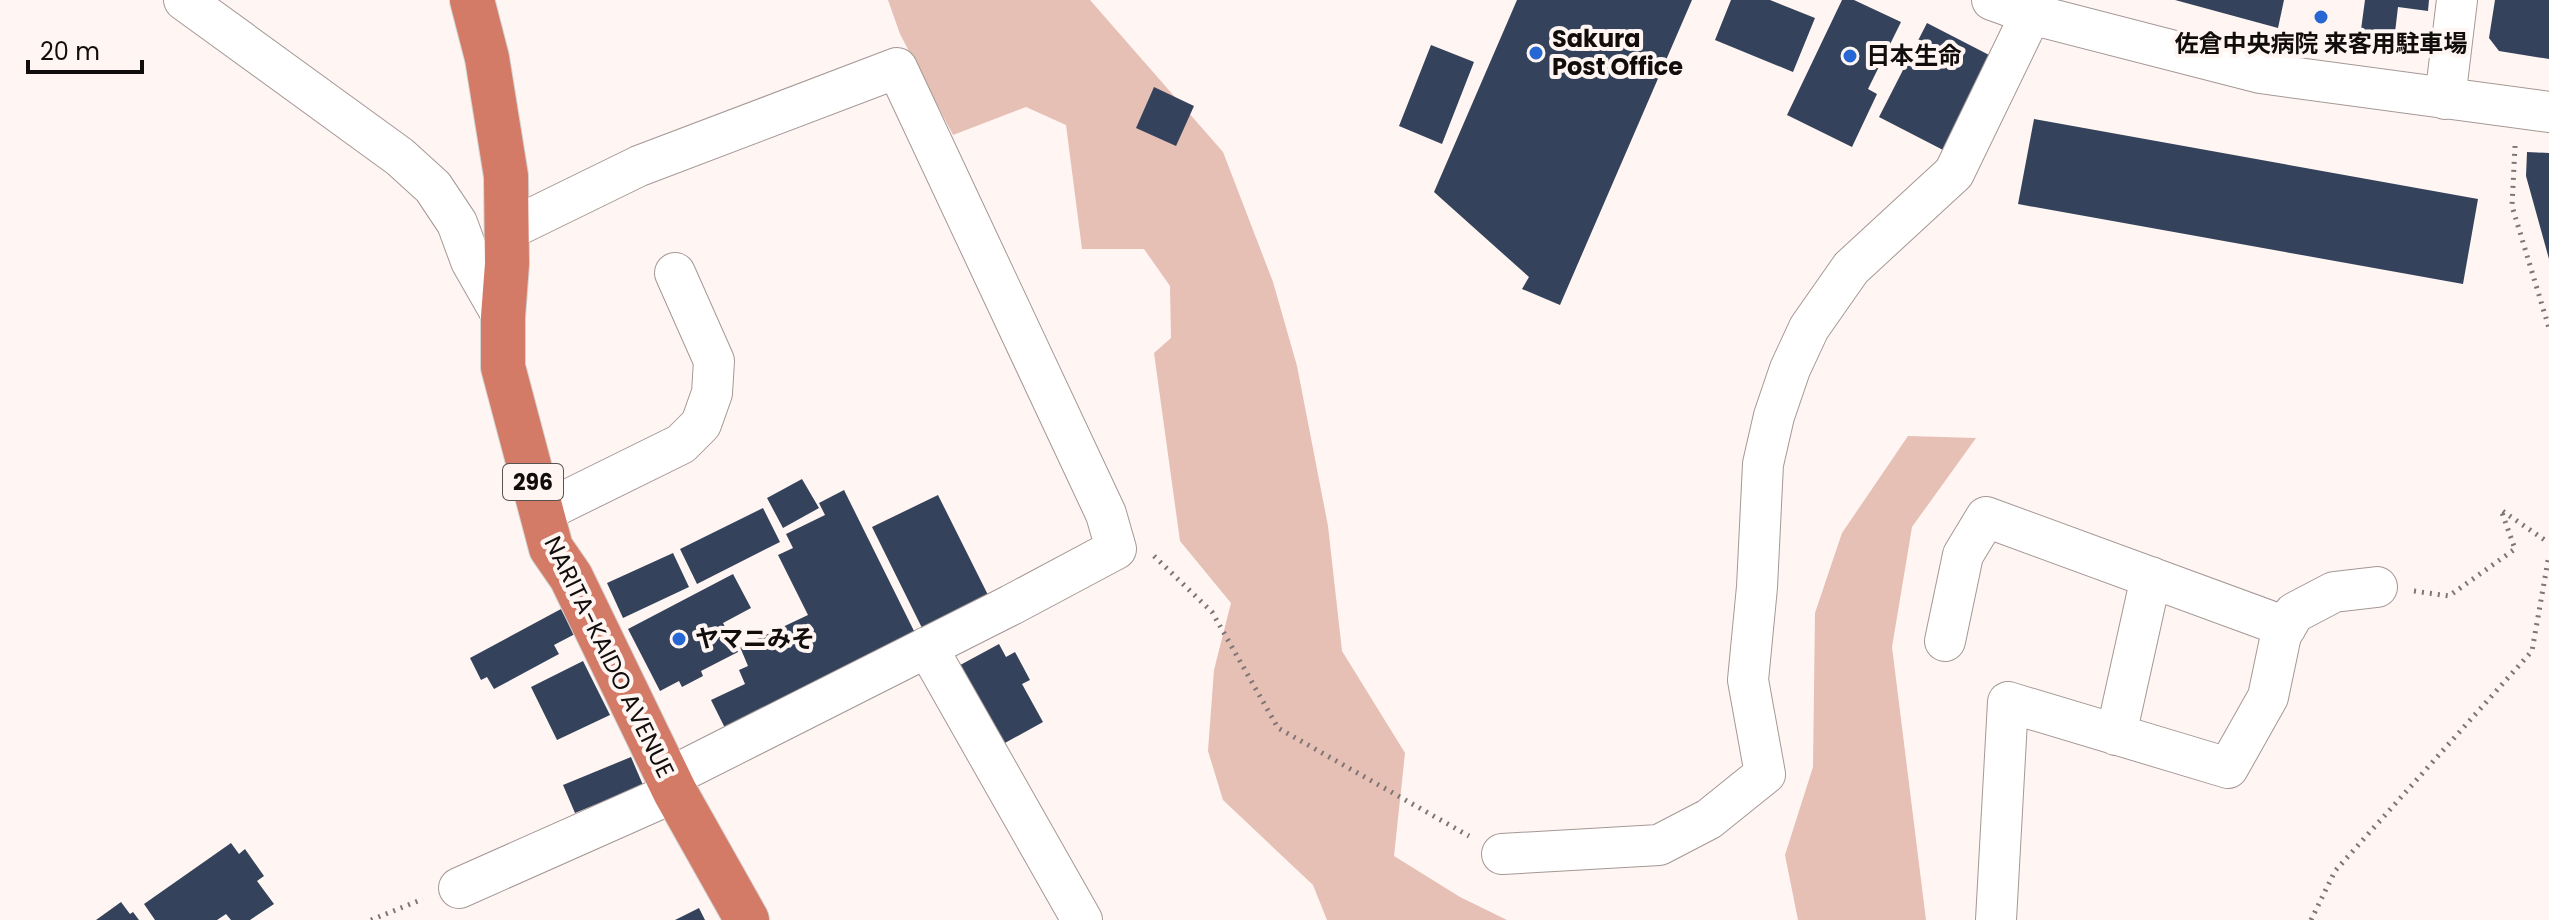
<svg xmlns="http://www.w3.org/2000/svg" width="2549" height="920" font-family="Poppins,'Noto Sans JP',sans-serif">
	<rect width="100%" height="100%" fill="#fff5f2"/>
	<path fill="#e6bfb5" d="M888 0H1090L1223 152 1273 282 1297 366 1328 526 1342 651 1405 753 1394 856 1460 897 1507 920H1327L1313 885 1223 800 1208 751 1214 670 1231 603 1180 541 1154 353 1171 338 1170 286 1144 249H1082L1066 125 1026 107 953 135 900 34Z
		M1908 436 1976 438 1912 527 1892 647 1926 920H1798L1785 855 1813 767 1815 613 1842 533Z"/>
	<path fill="#34435b" d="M1517 0H1692L1560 305 1522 289 1529 277 1434 192Z
		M1731 0H1770L1815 18 1793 72 1715 40Z
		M1842 0H1854L1901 22 1868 89 1877 94 1852 147 1787 115Z
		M2175 0H2284L2278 28Z
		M2365 0H2429L2428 11 2398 7 2394 41 2360 37Z
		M2495 0H2549V59L2499 51 2489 38Z
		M1927 23 1993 57 1945 151 1879 117Z
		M1431 45 1474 62 1442 144 1399 126Z
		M1154 87 1194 106 1176 146 1136 128Z
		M2034 119 2478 199 2463 284 2018 204Z
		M2527 152 2549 153V259L2526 176Z
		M802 479 819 508 783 528 767 498Z
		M844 490 918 639 727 732 711 700 745 684 739 670 748 666 740 647 808 615 778 555 793 548 786 534 825 515 819 503Z
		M938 495 990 599 924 632 872 527Z
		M763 508 780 542 697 584 680 549Z
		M673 553 689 587 623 618 607 583Z
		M733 574 751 608 723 623 738 652 701 671 703 676 682 687 679 681 660 691 628 629Z
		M561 609 575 634 554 645 559 654 494 689 487 677 481 680 470 658Z
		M999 644 1006 657 1015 652 1030 680 1022 684 1043 722 994 749 951 670Z
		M583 661 610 715 557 740 531 687Z
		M631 757 643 785 575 813 563 785Z
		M231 843 239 854 245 849 264 876 257 881 274 904 250 920H231L226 914 217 920H155L144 904Z
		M121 902 130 914 133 912 139 920H96Z
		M699 908 705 920H675Z"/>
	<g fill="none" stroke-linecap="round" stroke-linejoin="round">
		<defs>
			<path id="minor" d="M184 0 400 157 433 187 457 223 471 261 503 317
				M1992 0 2031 14 2260 73 2549 112
				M2445 99 2457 0
				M506 231 639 166 897 68 1106 514 1116 549 1011 605 688 768 669 775
				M541 513 681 444 701 424 712 393 714 361 675 273
				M1945 641 1963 555 1986 517 2286 627
				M927 647 1082 920
				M2116 735 2151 577
				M1502 854 1659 845 1709 819 1765 774 1748 680 1757 587 1763 464 1774 416 1790 369 1809 328 1851 268 1954 173 2031 14
				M459 888 675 792
				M1996 920 2008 702 2228 768 2268 697 2281 635 2294 613 2334 592 2377 587"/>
			<path id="highway" d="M472 0 487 58 506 176 507 264 503 317V367L551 548 571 577 675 792 747 920"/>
		</defs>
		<use href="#minor" stroke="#a49895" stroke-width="42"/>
		<use href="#highway" stroke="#d4d3d3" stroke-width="46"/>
		<path stroke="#7d7674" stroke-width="5" stroke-dasharray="2 6" stroke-linecap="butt" d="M2515 146 2512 206 2549 328
			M1154 556 1212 612 1278 728 1469 836
			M2414 591 2449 596 2515 549 2501 510 2549 543
			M371 920 423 899
			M2311 920 2335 871 2532 651 2549 555"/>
		<use href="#minor" stroke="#fff" stroke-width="40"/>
		<use href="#highway" stroke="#d37b66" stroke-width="44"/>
	</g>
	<g fill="#2667d4" stroke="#fff5f2" stroke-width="3">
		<circle cx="2321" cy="17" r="8"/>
		<circle cx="1536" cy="53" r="8"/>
		<circle cx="1850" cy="56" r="8"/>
		<circle cx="679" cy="639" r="8"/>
	</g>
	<g text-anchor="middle" stroke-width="8" stroke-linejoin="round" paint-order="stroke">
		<rect fill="#fff5f2" stroke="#585351" stroke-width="2" x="503" y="464" width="60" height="36" rx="6"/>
		<g font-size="22" font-weight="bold" fill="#110d0c">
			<text x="533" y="490">296</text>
		</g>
		<g font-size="24" font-weight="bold" fill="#110d0c" stroke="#fff5f2" text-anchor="start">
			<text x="1552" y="47">Sakura<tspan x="1552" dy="28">Post Office</tspan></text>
			<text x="2321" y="52" text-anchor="middle">佐倉中央病院 来客用駐車場</text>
			<text x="1866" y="64">日本生命</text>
			<text x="695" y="647">ヤマニみそ</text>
		</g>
		<g font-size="24" fill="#110d0c" stroke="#fff5f2">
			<text transform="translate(609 657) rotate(64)" y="8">NARITA-KAIDO AVENUE</text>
		</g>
	</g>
	<path d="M28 60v12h114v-12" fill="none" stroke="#110d0c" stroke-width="4"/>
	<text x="40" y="60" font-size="24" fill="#110d0c" stroke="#fff5f2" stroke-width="6" paint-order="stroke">20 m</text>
</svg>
